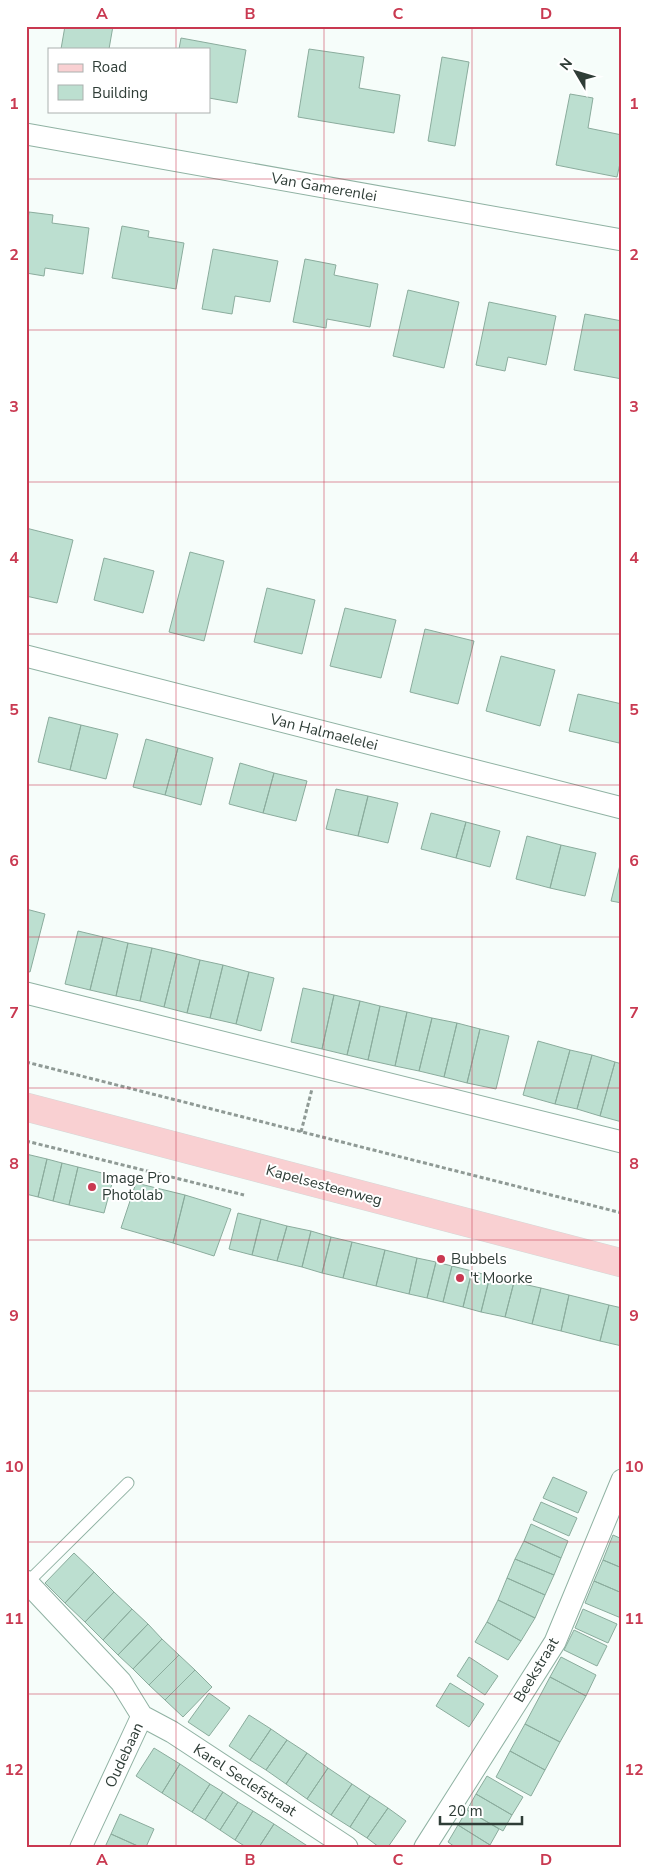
<svg xmlns="http://www.w3.org/2000/svg" width="648" height="1873" font-family="'Nunito Sans',sans-serif">
	<rect width="100%" height="100%" fill="#f6fdfa"/>
	<path fill="#bcdfd0" stroke="#8bac9d" d="M65 26H113L109 49H61Z
		M181 38 246 50 237 103 209 98V49H179Z
		M309 49 364 57 359 88 400 95 394 133 298 117Z
		M442 57 469 62 455 146 428 141Z
		M570 94 593 98 588 128 622 135V154L617 177 556 165Z
		M29 212 53 215 52 223 89 228 83 274 45 268 44 276 26 273V234Z
		M122 226 149 231 148 237 184 243 176 289 112 278Z
		M213 249 278 261 270 302 235 296 232 314 202 309Z
		M305 259 336 265 334 275 378 284 370 327 327 319 326 328 293 322Z
		M408 290 459 302 444 368 393 356Z
		M489 302 556 316 546 365 508 357 505 371 476 365Z
		M585 314 622 321V379L574 370Z
		M26 528 73 540 57 603 26 596Z
		M190 552 224 561 204 641 169 632Z
		M104 558 154 571 143 613 94 600Z
		M267 588 315 600 302 654 254 642Z
		M345 608 396 620 381 678 330 666Z
		M425 629 474 641 458 704 410 692Z
		M501 656 555 670 540 726 486 711Z
		M578 694 622 704V731L619 743 569 731Z
		M49 717 81 725 70 770 38 762Z
		M81 725 118 734 106 779 70 770Z
		M146 739 178 748 165 795 133 787Z
		M178 748 213 758 201 805 165 795Z
		M240 763 274 773 263 813 229 804Z
		M274 773 307 781 296 821 263 813Z
		M336 789 368 796 358 836 326 829Z
		M368 796 398 803 388 843 358 836Z
		M431 813 466 822 456 858 421 849Z
		M466 822 500 831 490 867 456 858Z
		M527 836 561 845 550 888 516 879Z
		M561 845 596 853 585 896 550 888Z
		M621 861H622V903L611 901Z
		M26 909 45 914 30 972 26 971Z
		M78 931 103 937 90 990 65 984Z
		M103 937 128 943 116 996 90 990Z
		M128 943 152 948 140 1001 116 996Z
		M152 948 177 954 164 1007 140 1001Z
		M177 954 200 960 187 1013 164 1007Z
		M200 960 223 965 210 1018 187 1013Z
		M223 965 249 972 236 1024 210 1018Z
		M249 972 274 978 261 1031 236 1024Z
		M303 988 334 995 322 1049 291 1042Z
		M334 995 360 1001 347 1055 322 1049Z
		M360 1001 380 1006 368 1060 347 1055Z
		M380 1006 407 1012 395 1066 368 1060Z
		M407 1012 432 1018 419 1071 395 1066Z
		M432 1018 457 1023 444 1077 419 1071Z
		M457 1023 480 1029 467 1083 444 1077Z
		M480 1029 509 1036 496 1089 467 1083Z
		M538 1041 570 1050 555 1104 523 1095Z
		M570 1050 592 1055 577 1109 555 1104Z
		M592 1055 615 1062 600 1116 577 1109Z
		M615 1062 622 1064V1122L600 1116Z
		M26 1154 47 1159 38 1197 26 1194Z
		M47 1159 62 1163 53 1201 38 1197Z
		M62 1163 78 1167 69 1205 53 1201Z
		M78 1167 114 1176 104 1213 69 1205Z
		M136 1183 185 1195 173 1243 121 1228Z
		M185 1195 231 1209 214 1256 173 1243Z
		M238 1213 261 1219 252 1255 229 1249Z
		M261 1219 287 1226 277 1261 252 1255Z
		M287 1226 311 1231 302 1267 277 1261Z
		M311 1231 331 1237 322 1273 302 1267Z
		M331 1237 352 1242 343 1278 322 1273Z
		M352 1242 385 1250 376 1286 343 1278Z
		M385 1250 417 1258 409 1294 376 1286Z
		M417 1258 436 1262 427 1298 409 1294Z
		M436 1262 452 1266 443 1302 427 1298Z
		M452 1266 472 1271 463 1307 443 1302Z
		M472 1271 490 1276 481 1312 463 1307Z
		M490 1276 514 1282 505 1317 481 1312Z
		M514 1282 541 1288 532 1324 505 1317Z
		M541 1288 569 1295 561 1331 532 1324Z
		M569 1295 609 1305 600 1341 561 1331Z
		M609 1305 622 1308V1346L600 1341Z
		M553 1477 587 1492 578 1513 543 1498Z
		M541 1502 577 1518 569 1536 533 1520Z
		M531 1524 568 1541 561 1558 524 1541Z
		M613 1535 622 1539V1568L603 1560Z
		M524 1541 561 1558 554 1575 515 1559Z
		M74 1553 94 1572 65 1603 45 1583Z
		M515 1559 554 1575 545 1595 507 1578Z
		M603 1560 622 1568V1593L594 1581Z
		M94 1572 114 1592 85 1622 65 1603Z
		M507 1578 545 1595 535 1618 498 1600Z
		M594 1581 622 1593 621 1618 585 1603Z
		M114 1592 132 1609 103 1640 85 1622Z
		M498 1600 535 1618 521 1641 487 1622Z
		M132 1609 148 1624 118 1655 103 1640Z
		M583 1609 617 1624 608 1643 575 1628Z
		M487 1622 521 1641 508 1660 475 1642Z
		M148 1624 162 1639 133 1669 118 1655Z
		M574 1630 607 1646 597 1666 564 1650Z
		M162 1639 179 1655 149 1685 133 1669Z
		M179 1655 195 1670 165 1700 149 1685Z
		M469 1657 498 1676 485 1695 457 1676Z
		M561 1657 596 1675 586 1696 550 1677Z
		M195 1670 212 1687 183 1717 165 1700Z
		M550 1677 586 1696 560 1742 525 1724Z
		M450 1683 484 1704 469 1727 436 1706Z
		M209 1693 230 1708 209 1736 188 1722Z
		M249 1715 271 1729 250 1760 229 1746Z
		M525 1724 560 1742 545 1770 510 1751Z
		M271 1729 287 1740 266 1770 250 1760Z
		M287 1740 307 1753 286 1784 266 1770Z
		M154 1748 180 1764 162 1793 136 1776Z
		M510 1751 545 1770 531 1796 496 1777Z
		M307 1753 328 1768 307 1799 286 1784Z
		M180 1764 210 1784 192 1812 162 1793Z
		M328 1768 352 1784 331 1815 307 1799Z
		M487 1776 523 1797 512 1815 476 1794Z
		M210 1784 223 1792 205 1820 192 1812Z
		M352 1784 370 1796 350 1827 331 1815Z
		M223 1792 238 1802 220 1830 205 1820Z
		M476 1794 512 1815 503 1831 467 1810Z
		M370 1796 388 1808 367 1838 350 1827Z
		M238 1802 253 1811 235 1840 220 1830Z
		M388 1808 406 1821 388 1847H379L367 1838Z
		M467 1810 499 1829 490 1845 458 1825Z
		M253 1811 274 1824 259 1847H246L235 1840Z
		M120 1814 154 1829 146 1847H140L111 1834Z
		M274 1824 309 1847H259Z
		M458 1825 490 1845 489 1847H455L448 1842Z
		M111 1834 140 1847H105Z"/>
	<g fill="none" stroke-linecap="round" stroke-linejoin="round">
		<defs>
			<path id="lane" d="M28 1582 128 1483"/>
			<path id="street" d="M26 134 622 240
				M26 656 622 808
				M26 993 622 1142
				M26 1581 121 1682 142 1716 172 1732 347 1847
				M81 1847 142 1716
				M425 1847 555 1642 622 1480"/>
			<path id="primary" d="M26 1107 622 1263"/>
		</defs>
		<use href="#lane" stroke="#90b2a3" stroke-width="13"/>
		<use href="#street" stroke="#90b2a3" stroke-width="23"/>
		<use href="#primary" stroke="#d5d8d7" stroke-width="29"/>
		<path stroke="#8f9a95" stroke-width="3" stroke-dasharray="4 2.5" stroke-linecap="butt" d="M26 1062 622 1213
			M301 1132 312 1089
			M26 1141 244 1195"/>
		<use href="#lane" stroke="#fff" stroke-width="11"/>
		<use href="#street" stroke="#fff" stroke-width="21"/>
		<use href="#primary" stroke="#f9d0d2" stroke-width="28"/>
	</g>
	<path fill="none" stroke="#c93951" stroke-width="1" stroke-opacity="0.55" d="M176 26V49M324 26V1847M472 26V1847M176 111V1847M26 179H622M26 330H622M26 482H622M26 634H622M26 785H622M26 937H622M26 1088H622M26 1240H622M26 1391H622M26 1542H622M26 1694H622"/>
	<g fill="#c93951" stroke="#fff" stroke-width="2">
		<circle cx="92" cy="1187" r="5"/>
		<circle cx="441" cy="1259" r="5"/>
		<circle cx="460" cy="1278" r="5"/>
	</g>
	<g text-anchor="middle" stroke-width="4" stroke-linejoin="round" paint-order="stroke">
		<g font-size="15" fill="#2f3d37" stroke="#fff">
			<text transform="translate(324 187) rotate(10)" y="5">Van Gamerenlei</text>
			<text transform="translate(324 732) rotate(14)" y="5">Van Halmaelelei</text>
			<text transform="translate(324 1185) rotate(15)" y="5">Kapelsesteenweg</text>
			<text transform="translate(536 1670) rotate(-59)" y="5">Beekstraat</text>
			<text transform="translate(124 1755) rotate(-65)" y="5">Oudebaan</text>
			<text transform="translate(245 1780) rotate(33)" y="5">Karel Seclefstraat</text>
		</g>
		<g font-size="15" fill="#2f3d37" stroke="#fff" text-anchor="start">
			<text x="102" y="1183">Image Pro<tspan x="102" dy="17">Photolab</tspan></text>
			<text x="451" y="1264">Bubbels</text>
			<text x="470" y="1283">'t Moorke</text>
		</g>
	</g>
	<rect width="648" height="1873" fill="none" stroke="#ffffff" stroke-width="55"/>
	<rect x="48" y="48" width="162" height="65" fill="#ffffff" stroke="#acb1af"/>
	<rect x="58" y="64" width="25" height="8" fill="#f9d0d2" stroke="#acb1af"/>
	<text x="92" y="72" font-size="15" fill="#2f3d37">Road</text>
	<rect x="58" y="85" width="25" height="15" fill="#bcdfd0" stroke="#acb1af"/>
	<text x="92" y="98" font-size="15" fill="#2f3d37">Building</text>
	<g transform="translate(576 72) rotate(308)" stroke="#ffffff" stroke-width="4" paint-order="stroke">
	<path d="M0-4L9 19L0 12L-9 19Z" fill="#2f3d37"/>
	<text y="-8" font-size="14" font-weight="bold" text-anchor="middle" fill="#2f3d37">N</text>
	</g>
	<path d="M440 1816v8h82v-8" fill="none" stroke="#2f3d37" stroke-width="2.5"/>
	<text x="448" y="1816" font-size="15" fill="#2f3d37" stroke="#ffffff" stroke-width="4" paint-order="stroke">20 m</text>
	<rect x="28" y="28" width="592" height="1818" fill="none" stroke="#c93951" stroke-width="2"/>
	<g font-size="16" text-anchor="middle" font-weight="bold" fill="#c93951">
		<text x="102" y="19">A</text>
		<text x="250" y="19">B</text>
		<text x="398" y="19">C</text>
		<text x="546" y="19">D</text>
		<text x="14" y="109">1</text>
		<text x="634" y="109">1</text>
		<text x="14" y="260">2</text>
		<text x="634" y="260">2</text>
		<text x="14" y="412">3</text>
		<text x="634" y="412">3</text>
		<text x="14" y="563">4</text>
		<text x="634" y="563">4</text>
		<text x="14" y="715">5</text>
		<text x="634" y="715">5</text>
		<text x="14" y="866">6</text>
		<text x="634" y="866">6</text>
		<text x="14" y="1018">7</text>
		<text x="634" y="1018">7</text>
		<text x="14" y="1169">8</text>
		<text x="634" y="1169">8</text>
		<text x="14" y="1321">9</text>
		<text x="634" y="1321">9</text>
		<text x="14" y="1472">10</text>
		<text x="634" y="1472">10</text>
		<text x="14" y="1624">11</text>
		<text x="634" y="1624">11</text>
		<text x="14" y="1775">12</text>
		<text x="634" y="1775">12</text>
		<text x="102" y="1865">A</text>
		<text x="250" y="1865">B</text>
		<text x="398" y="1865">C</text>
		<text x="546" y="1865">D</text>
	</g>
</svg>
